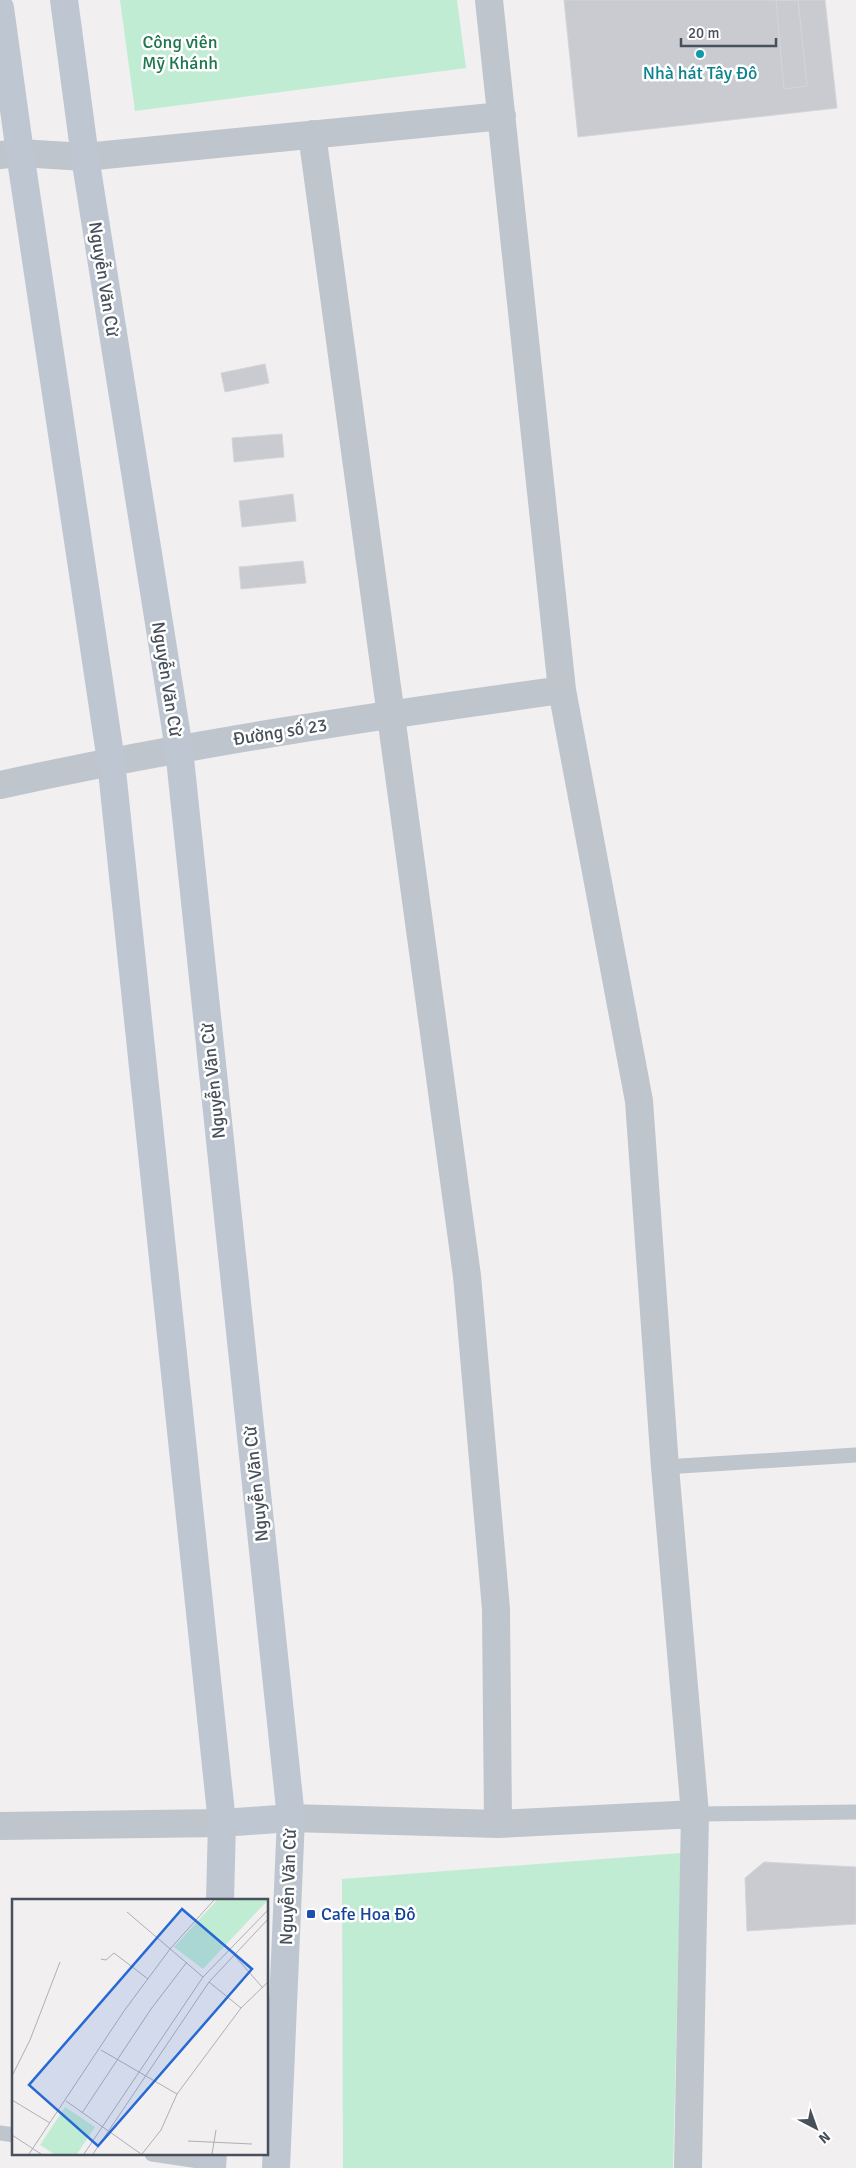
<svg xmlns="http://www.w3.org/2000/svg" width="856" height="2168" font-family="Signika,sans-serif">
	<rect width="100%" height="100%" fill="#f1efef"/>
	<path fill="#c1ecd4" d="M120 0H457L466 68 135 111Z
		M681 1853 673 2168H343L342 1879Z"/>
	<path fill="#c9cbd1" stroke="#d3d5da" d="M564 0H825L837 108 578 137Z
		M776 0H798L807 86 784 89Z
		M265 364 269 383 225 392 221 373Z
		M282 434 284 457 234 462 232 438Z
		M293 494 296 521 242 527 239 501Z
		M303 561 306 583 241 589 239 567Z
		M764 1862 856 1867V1924L747 1931 745 1878Z"/>
	<g fill="none" stroke-linecap="round" stroke-linejoin="round">
		<path stroke="#bec5cd" stroke-width="15" d="M665 1467 856 1455
			M695 1814 856 1812
			M0 2133 14 2135
			M152 2154 212 2163"/>
		<path stroke="#bec5cd" stroke-width="28" d="M489 0 562 690 639 1101 665 1467 695 1814 688 2168
			M312 134 467 1276 496 1609 498 1824
			M0 155 20 153
			M85 157 502 116
			M0 785C186 744 374 716 562 690
			M291 1818 498 1824 695 1814
			M0 1826 222 1823"/>
		<path stroke="#bec5cd" stroke-width="28" d="M20 153 85 157"/>
		<path stroke="#bec6d1" stroke-width="28" d="M64 0 85 157 179 749 291 1818 276 2168
			M0 8 20 153 111 761 222 1823 220 1900
			M222 1823 291 1818
			M212 2168 213 2154"/>
	</g>
	<circle fill="#0f9aa8" stroke="#fff" stroke-width="2" cx="700" cy="54" r="5"/>
	<rect fill="#1a4fb4" stroke="#fff" stroke-width="2" x="306" y="1909" width="10" height="10" rx="2.5"/>
	<g text-anchor="middle" stroke-width="5" stroke-linejoin="round" paint-order="stroke">
		<g font-size="18" fill="#1e7750" stroke="#fff">
			<text x="180" y="48">Công viên<tspan x="180" dy="21">Mỹ Khánh</tspan></text>
		</g>
		<g font-size="18" fill="#0d838f" stroke="#fff">
			<text x="700" y="79">Nhà hát Tây Đô</text>
		</g>
		<g font-size="18" fill="#48515b" stroke="#fff">
			<text transform="translate(104 279) rotate(81)" y="6">Nguyễn Văn Cừ</text>
			<text transform="translate(167 679) rotate(81)" y="6">Nguyễn Văn Cừ</text>
			<text transform="translate(280 732) rotate(-9)" y="6">Đường số 23</text>
			<text transform="translate(213 1081) rotate(-96)" y="6">Nguyễn Văn Cừ</text>
			<text transform="translate(256 1484) rotate(-96)" y="6">Nguyễn Văn Cừ</text>
			<text transform="translate(288 1887) rotate(-88)" y="6">Nguyễn Văn Cừ</text>
		</g>
		<g font-size="18" fill="#164399" stroke="#fff" text-anchor="start">
			<text x="321" y="1920">Cafe Hoa Đô</text>
		</g>
	</g>
	<g transform="translate(12 1899)">
		<rect width="256" height="256" fill="#f1efef"/>
		<path d="M205 1H256L191 70 162 48ZM53 208 83 228 65 255H42L28 246Z" fill="#c1ecd4"/>
		<path fill="none" stroke="#adb0b4" stroke-width="1" d="M115 13 191 78M222 56 250 88M89 60 94 61 102 54 136 80M229 109 257 82M89 151 165 195M0 177 18 141 48 63M0 201 38 224M54 202 129 255M70 214 139 110 175 63M0 236 29 255M176 242 240 245M17 255 112 112 158 50 202 1M72 255 191 78 257 10M81 255 197 83 257 19M130 255 149 231 165 195 229 109 197 83M200 255 204 231"/>
		<path fill="#2668d4" fill-opacity="0.15" stroke="#2668d4" stroke-width="2.5" d="M170 10 240 70 86 247 17 186Z"/>
		<rect width="256" height="256" fill="none" stroke="#48515b" stroke-width="2.5"/>
	</g>
	<g transform="translate(816 2128) rotate(139)" stroke="#ffffff" stroke-width="4" paint-order="stroke">
	<path d="M0-4L9 19L0 12L-9 19Z" fill="#48515b"/>
	<text y="-8" font-size="14" font-weight="bold" text-anchor="middle" fill="#48515b">N</text>
	</g>
	<path d="M681 38v8h95v-8" fill="none" stroke="#48515b" stroke-width="2.5"/>
	<text x="688" y="38" font-size="15" fill="#48515b" stroke="#ffffff" stroke-width="4" paint-order="stroke">20 m</text>
</svg>
